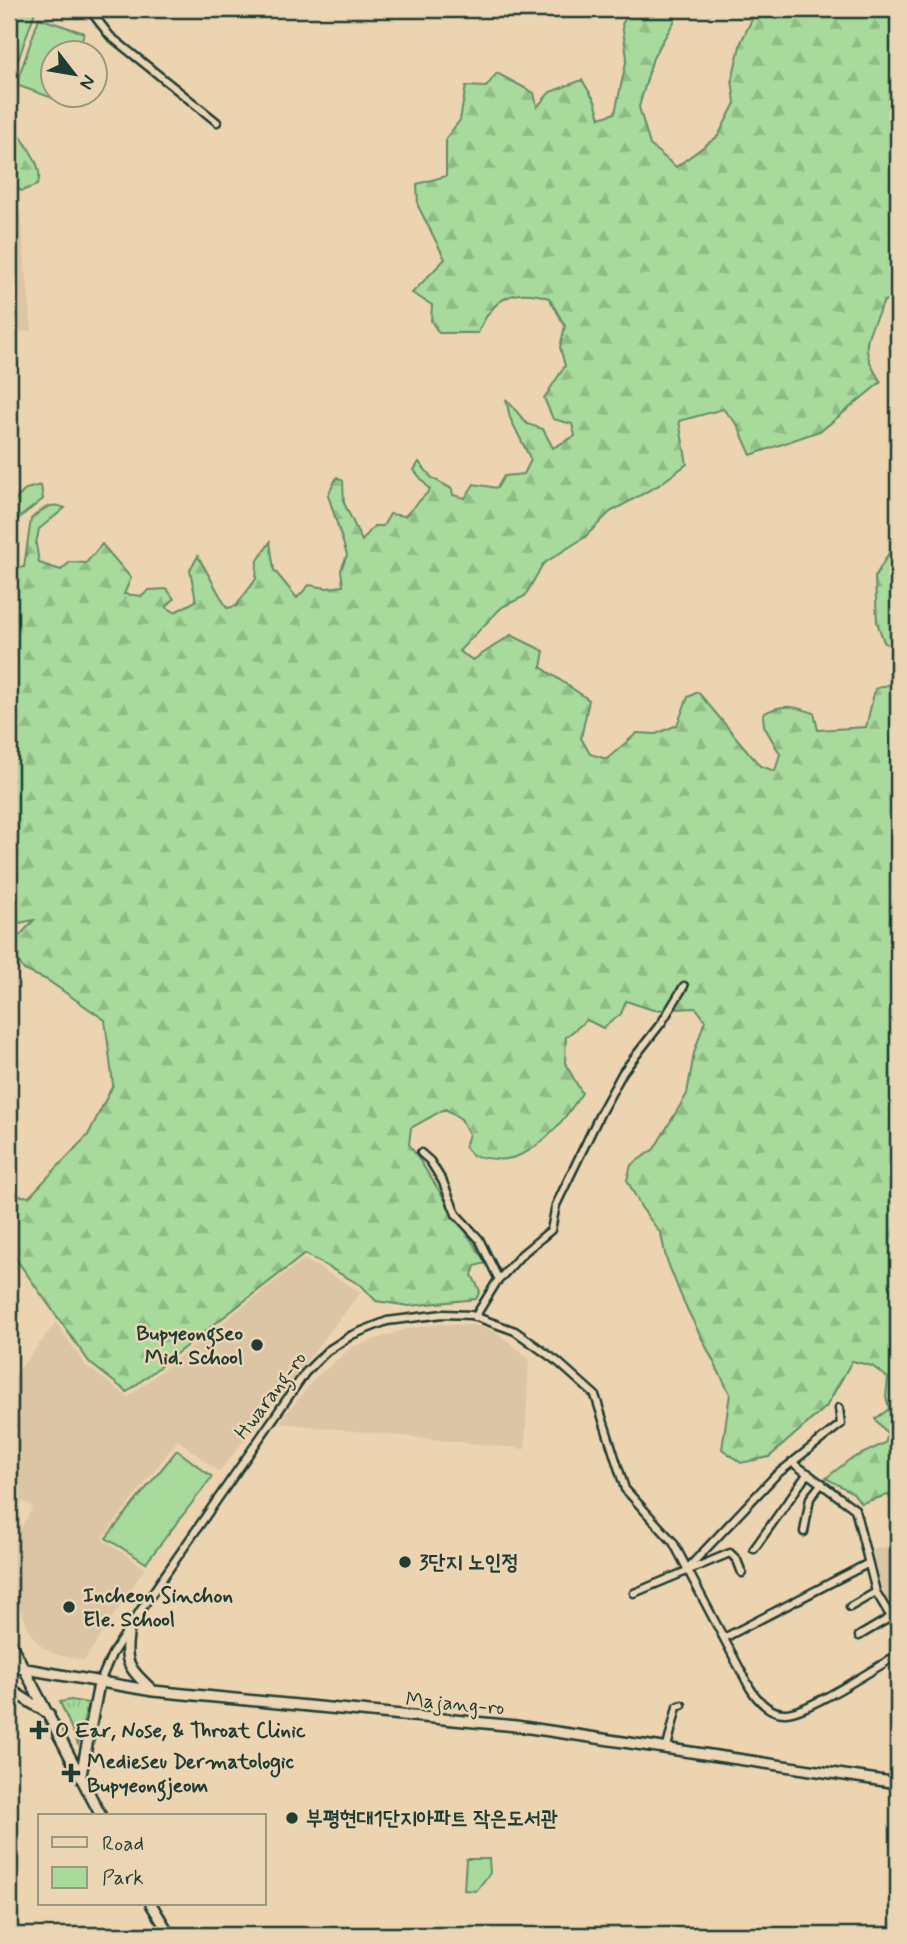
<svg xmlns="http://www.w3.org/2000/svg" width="907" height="1944" font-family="Mynerve,'Poor Story',sans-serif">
	<defs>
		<pattern id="grass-tufts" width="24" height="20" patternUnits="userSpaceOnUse" patternTransform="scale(1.75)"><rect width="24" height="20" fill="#a7da9b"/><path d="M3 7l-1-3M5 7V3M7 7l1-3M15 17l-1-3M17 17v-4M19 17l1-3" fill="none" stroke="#8fbc86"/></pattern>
		<pattern id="forest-firs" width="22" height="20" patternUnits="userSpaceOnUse" patternTransform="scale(1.75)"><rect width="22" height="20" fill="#a7da9b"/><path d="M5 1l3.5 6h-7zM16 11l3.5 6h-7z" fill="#8fbc86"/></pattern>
	</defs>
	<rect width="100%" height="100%" fill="#edd4b1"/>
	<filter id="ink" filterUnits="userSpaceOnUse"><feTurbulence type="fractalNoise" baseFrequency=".0143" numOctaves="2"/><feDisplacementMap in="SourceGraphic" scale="14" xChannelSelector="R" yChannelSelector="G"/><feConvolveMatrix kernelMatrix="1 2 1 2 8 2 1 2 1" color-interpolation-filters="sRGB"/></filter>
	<g filter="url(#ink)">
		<path fill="#dcc5a4" d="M20 210 32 331 9 332V212Z
			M304 1259 361 1292 219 1472 178 1440 102 1539 145 1568 84 1661 54 1654 41 1646 31 1635 9 1580V1548L33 1507 23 1501 9 1523V1383L56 1322 86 1366 128 1397Z
			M442 1324 481 1326 496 1332 529 1358 525 1449 279 1423 315 1378 352 1347 409 1328Z
			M898 1544V1618L881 1587 871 1550Z"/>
		<path fill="url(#grass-tufts)" stroke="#638c68" stroke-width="2" d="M71 1700 88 1703 78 1744 60 1702Z"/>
		<path fill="url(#forest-firs)" stroke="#638c68" stroke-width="2" d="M632 9H673L675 20 653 58 639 107 650 145 676 167 718 136 735 103 732 79 741 42 753 17 767 9H898V297L884 301C867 338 857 346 881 382L822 430 751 455 737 424 723 409 679 421 687 464 659 485 610 512 585 537 543 564 525 596 502 607 459 651 473 660 511 635 544 651 541 667 589 700 581 738 590 754 607 759 637 733 656 734 677 725 688 697 698 692 760 766 775 771 780 754 764 726 763 714C782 703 794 706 814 713L818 730 866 727 875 689 895 682 898 684V1509L888 1495 861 1503 853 1493 826 1478 849 1460 885 1443 888 1434 875 1419 889 1409 886 1397 888 1378 872 1366 852 1361 826 1407 769 1457 741 1463 722 1449 730 1394 684 1303 666 1258 661 1234 641 1207 627 1180 631 1165 654 1149 687 1094 694 1053 705 1020 696 1008 653 1010 626 1001 621 1014 603 1028 587 1020 566 1037 565 1063 582 1093C565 1119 540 1153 507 1159 497 1161 484 1157 473 1156L465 1147 469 1134 461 1119 445 1109 411 1128 409 1144 486 1263 475 1266 472 1275 480 1291 476 1299 409 1306 376 1301 362 1286 305 1254 127 1392 90 1363 9 1249V1194L29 1197 88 1135 113 1085 105 1020 47 980 24 970 9 947 34 920 9 925V569L24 567 31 519C41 510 51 501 65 508L39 529 36 544 39 563 61 570 70 562 86 563 102 544 131 578 124 594 142 596 149 590 167 589 174 599 166 607 175 612 196 601 190 570 198 556 227 608 236 606 256 579 257 562 270 542 274 570 297 598 309 585 327 588 343 586 341 570 347 555 328 495 337 477 343 481 344 503 362 541 374 526H383L390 514 405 516 430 490 414 470 419 462 432 478 452 489 453 495 465 498 474 484 497 488 504 476 524 474 531 460 510 418 506 399 527 424 543 429 553 448 575 436 572 424 553 419 544 398 565 366 560 347 565 326 549 298C513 286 492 299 478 333H439L431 321 432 305 412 293 445 259 418 206 417 184 446 176V138L460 120 466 86 486 87 497 73 534 93 537 107 550 92 582 80 595 101 600 118 615 113 627 58 622 24Z
			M9 118C17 135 48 166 37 185L22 191 9 185Z
			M41 485 43 499 9 526V507L26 489Z
			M898 537V652L884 642 877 622 875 577Z"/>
		<path fill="#a7da9b" stroke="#638c68" stroke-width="2" d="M9 9H36L16 66 9 63Z
			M39 18 84 33 78 52H52V94L63 95 61 101 16 85Z
			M177 1450 212 1477 146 1563 106 1538Z
			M466 1859H489L490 1873 476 1891 464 1890Z"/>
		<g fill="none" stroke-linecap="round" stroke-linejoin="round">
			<defs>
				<path id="street" d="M89 9 110 36 217 122
					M421 1153 430 1161 443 1182 456 1214 479 1239 499 1280
					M475 1317 496 1283 522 1254 551 1230 556 1205 601 1112 623 1072 662 1022 684 986
					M792 1462 855 1509 876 1592 898 1629
					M804 1532 810 1498 822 1483
					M754 1549 808 1473
					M687 1569 776 1475 841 1424 839 1408
					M634 1593 730 1553 737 1560 742 1573
					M850 1607 876 1592
					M859 1636 891 1617
					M724 1638 867 1564
					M99 1684 112 1654 140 1611 305 1373 327 1351 352 1335 387 1321 443 1314 471 1315 515 1331 558 1362 595 1395 625 1489 673 1542 750 1688C758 1701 769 1713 785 1713 806 1714 876 1667 898 1655
					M667 1747 677 1707 682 1705"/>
				<path id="secondary" d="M129 1629C123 1663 128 1667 153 1691
					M9 1640 101 1816
					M9 1666 153 1691 516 1726 898 1783
					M9 1689 49 1714
					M81 1775 99 1684
					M151 1904 170 1935"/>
			</defs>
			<use href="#street" stroke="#1f3d34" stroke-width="11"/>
			<use href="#secondary" stroke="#1f3d34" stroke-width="14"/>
			<use href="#street" stroke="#ebd5b4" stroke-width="6"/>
			<use href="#secondary" stroke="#ebd5b4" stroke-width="9"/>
		</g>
	</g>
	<g fill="#1f3d34" stroke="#ebd5b4" stroke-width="2.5">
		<circle cx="257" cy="1345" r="7"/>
		<circle cx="405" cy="1562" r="7"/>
		<circle cx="69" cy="1607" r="7"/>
		<path d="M35.5 1719.5h7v7h7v7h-7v7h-7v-7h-7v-7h7z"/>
		<path d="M67.5 1762.5h7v7h7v7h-7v7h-7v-7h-7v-7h7z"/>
		<circle cx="292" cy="1818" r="7"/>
	</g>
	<g text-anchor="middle" stroke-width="5" stroke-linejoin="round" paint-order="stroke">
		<g font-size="21" font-weight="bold" fill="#1f3d34" stroke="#ebd5b4" text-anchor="start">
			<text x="243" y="1340" text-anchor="end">Bupyeongseo<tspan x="243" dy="24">Mid. School</tspan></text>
			<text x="419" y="1569">3단지 노인정</text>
			<text x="83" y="1602">Incheon Sinchon<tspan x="83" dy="24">Ele. School</tspan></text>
			<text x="55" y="1737">O Ear, Nose, &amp; Throat Clinic</text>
			<text x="87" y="1768">Medieseu Dermatologic<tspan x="87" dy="24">Bupyeongjeom</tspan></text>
			<text x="306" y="1825">부평현대1단지아파트 작은도서관</text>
		</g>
		<g font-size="21" fill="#1f3d34" stroke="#ebd5b4">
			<text transform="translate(270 1395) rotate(-53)" y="7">Hwarang-ro</text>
			<text transform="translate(455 1703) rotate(5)" y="7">Majang-ro</text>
		</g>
	</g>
	<rect width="907" height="1944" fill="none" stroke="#ebd5b4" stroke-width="35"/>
	<rect x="18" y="18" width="872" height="1909" fill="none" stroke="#1f3d34" stroke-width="2.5" filter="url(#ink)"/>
	<rect x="38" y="1814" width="228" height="91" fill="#ebd5b4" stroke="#999881" stroke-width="2"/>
	<rect x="52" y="1837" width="35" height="10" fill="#ebd5b4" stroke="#999881" stroke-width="2"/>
	<text x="102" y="1850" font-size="21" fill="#1f3d34">Road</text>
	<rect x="52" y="1867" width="35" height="21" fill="#a7da9b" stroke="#999881" stroke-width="2"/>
	<text x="102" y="1884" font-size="21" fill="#1f3d34">Park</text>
	<g transform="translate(74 74) rotate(121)"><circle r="33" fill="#ebd5b4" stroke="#999881" stroke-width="2"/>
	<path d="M0-5L12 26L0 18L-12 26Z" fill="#1f3d34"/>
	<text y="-10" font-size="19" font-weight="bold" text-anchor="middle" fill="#1f3d34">N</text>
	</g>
</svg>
